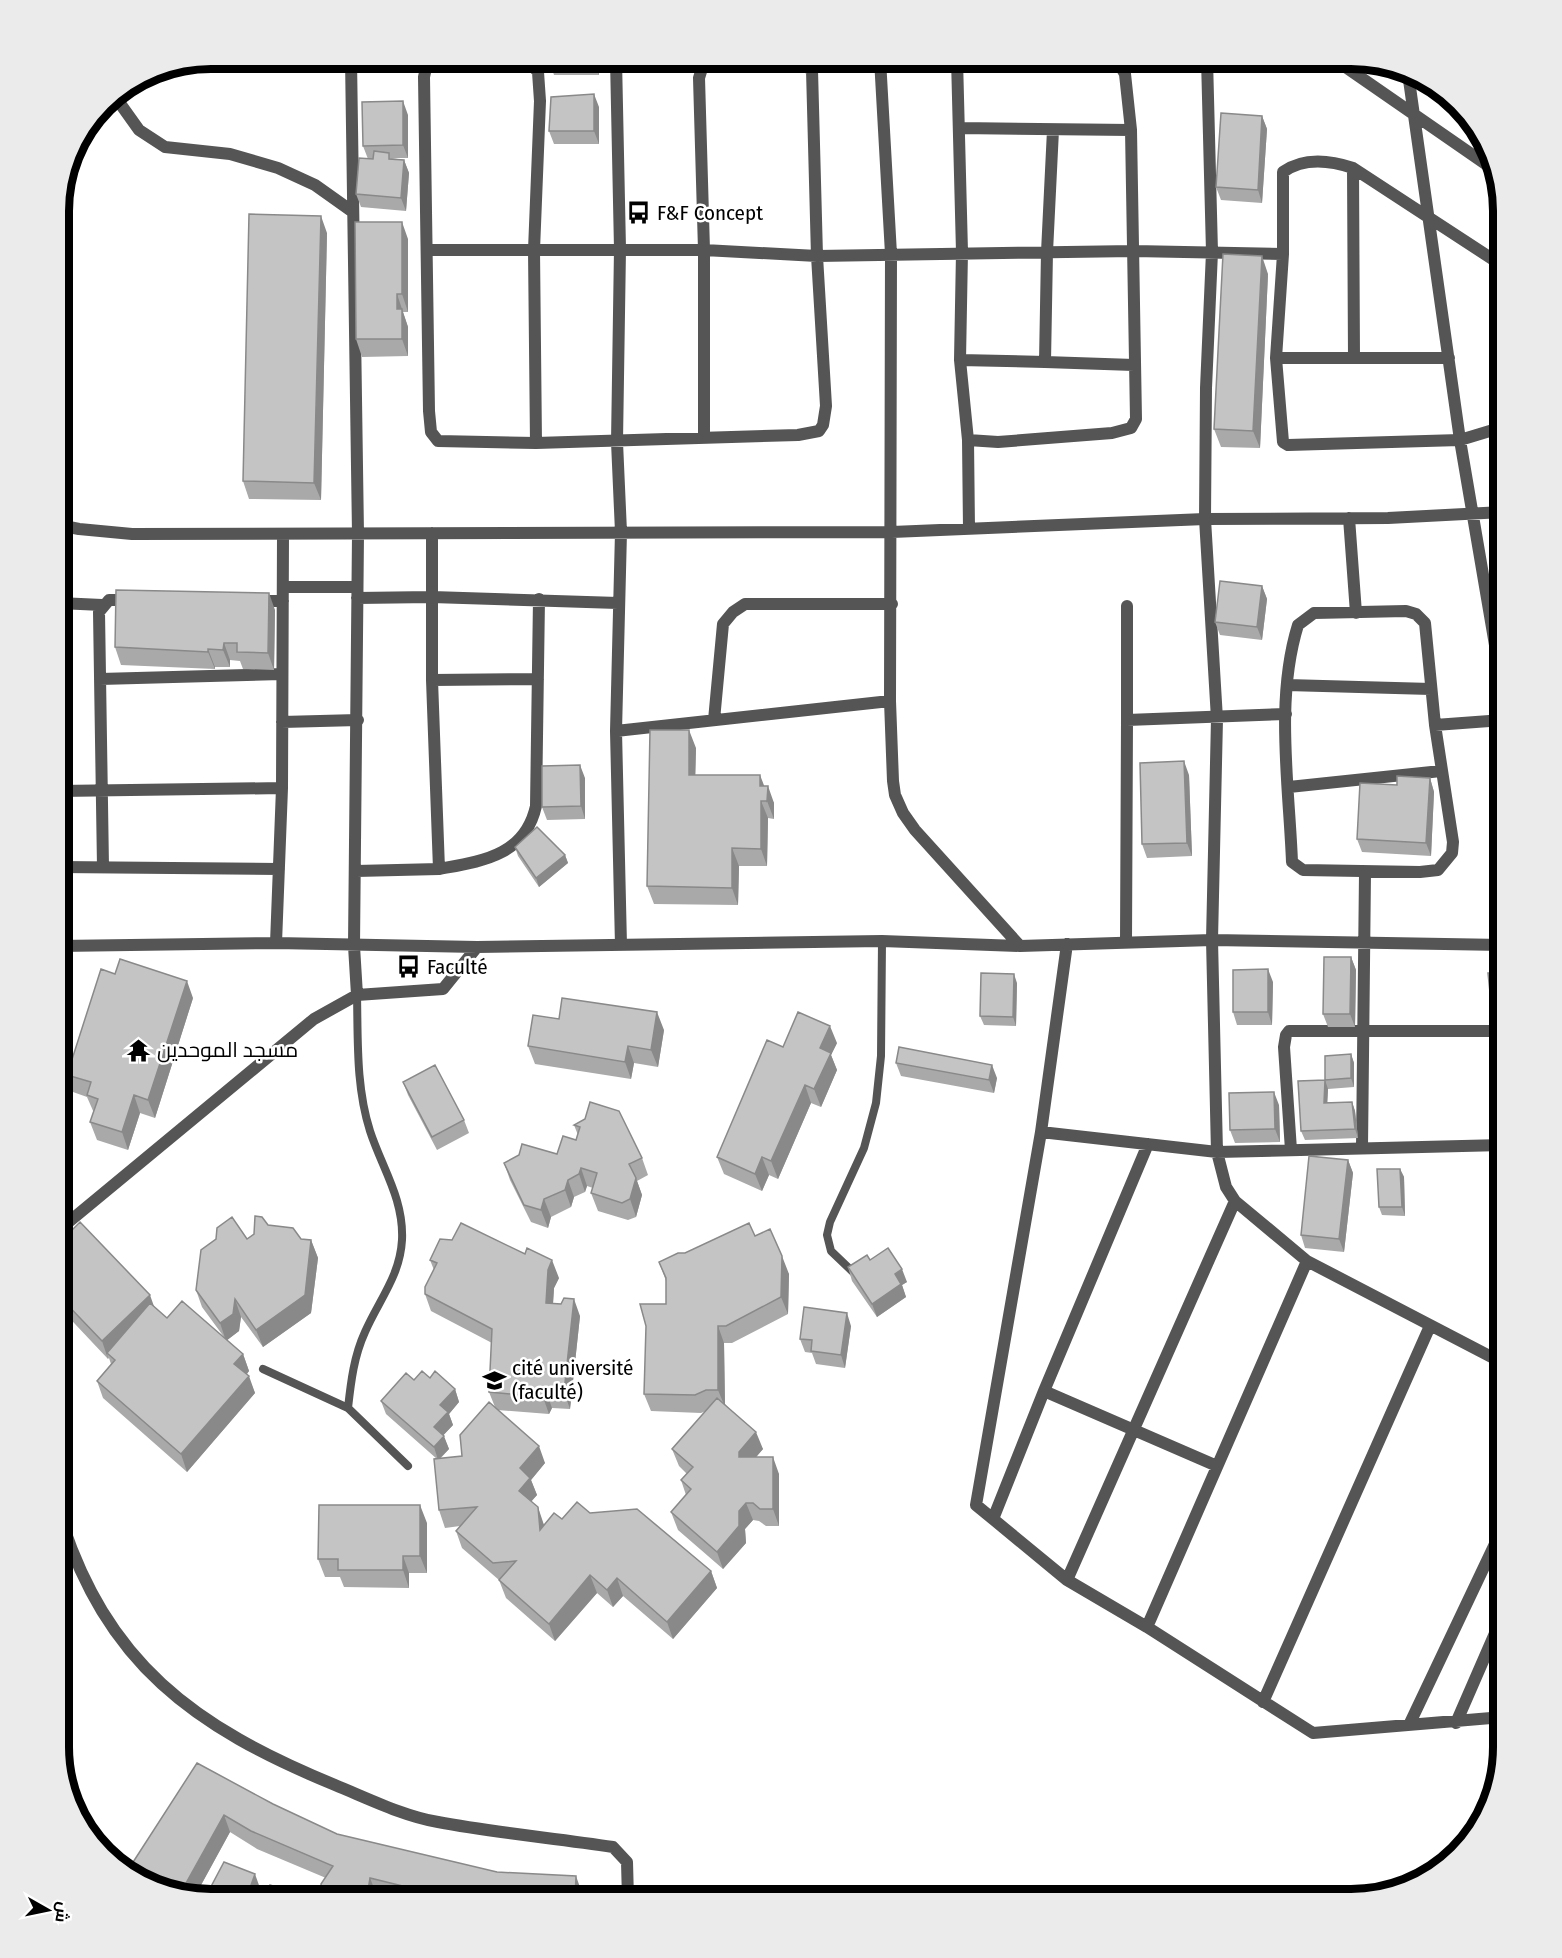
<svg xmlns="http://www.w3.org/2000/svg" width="1562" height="1958" font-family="'Fira Sans Condensed',Cairo,sans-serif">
	<rect width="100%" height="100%" fill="#fff"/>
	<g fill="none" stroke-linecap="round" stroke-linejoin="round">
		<path stroke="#555" stroke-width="8" d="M855 1274 831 1251 827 1235 830 1222 864 1148 876 1103 881 1056 882 941
			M263 1369 348 1408 408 1466
			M348 1408C351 1381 354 1356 365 1332 379 1300 400 1276 402 1240 404 1199 382 1168 370 1131 356 1087 358 1041 357 995"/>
		<path stroke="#555" stroke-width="12" d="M351 59 358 534 354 946 357 995
			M521 59 528 61 538 72 540 101 534 250 536 443
			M616 59 620 249 617 442 621 532 616 731 621 945
			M880 59 891 254 890 701 893 781 895 795 903 813 915 830 1020 946
			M957 59 962 252 960 360 968 440 998 442 1112 433 1131 428 1136 419 1131 130 1125 74 1119 64 1097 59
			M1207 59 1212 252 1206 388 1205 519 1217 719 1212 940 1217 1152 1226 1187 1235 1201 1307 1261 1503 1363
			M1334 59 1490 167
			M1408 73 1460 440 1503 692
			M114 95 139 130 165 147 230 154 278 168 315 185 353 212
			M959 128 1131 130
			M1353 168 1354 358
			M427 250H704L817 256 826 406 823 425 819 431 798 435 536 443 438 441 431 432 429 411 424 77 427 63 430 59
			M1276 358H1449
			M960 360 1045 362 1047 252 1053 130
			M1045 362 1134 365
			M1503 427 1460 440 1288 445 1283 442 1276 358 1283 254V172C1304 157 1329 160 1353 168L1503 266
			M704 437V250L699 78 703 65 712 60 802 64 812 70 817 256 1134 251 1283 254
			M968 440 969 529
			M1349 518 1356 613
			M59 525 79 529 132 534 892 532 1205 519 1388 518 1503 512
			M432 533V680L439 869C482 861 525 856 536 806L539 599
			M283 587H356
			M357 598 432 597 618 603
			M256 601H283
			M59 603 102 605
			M1127 606V720L1286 714
			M1406 611 1416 614 1425 623 1435 725 1453 842 1452 853 1438 870 1420 872 1303 870 1292 862C1289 785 1275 699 1298 625L1314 613Z
			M100 679 281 674
			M432 680 538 679
			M1287 685 1431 689
			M714 720 723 624 733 612 745 604H892
			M282 722 358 720
			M1435 725 1503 720
			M616 731 890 701
			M1289 787 1441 771
			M59 791 282 788
			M59 867 279 869
			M103 867 99 612 109 600H130
			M356 871 439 869
			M1126 942 1127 720
			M276 943 282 788 283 535
			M1067 944 1041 1132 976 1505 1067 1580 1147 1627 1313 1733 1503 1717
			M59 946 276 943 477 947 882 941 1020 946 1212 940 1503 945
			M1041 1132 1217 1152 1503 1145
			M1362 1147 1365 873
			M1291 1150 1284 1047 1286 1035 1289 1031H1503
			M59 1230 314 1019 357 995 443 989 477 947
			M1044 1391 1217 1466
			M59 1513C106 1664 194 1727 335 1785 367 1798 403 1816 438 1822 496 1833 555 1838 613 1847L627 1862 628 1899
			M993 1519 1044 1391 1148 1144
			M1067 1580 1235 1201
			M1147 1627 1307 1261
			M1263 1702 1430 1326
			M1410 1723 1503 1527
			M1456 1723 1503 1615"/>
	</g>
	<path fill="#a9a9a9" d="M599 59V75H554L551 66Z
		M599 107V144H554L549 131Z
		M408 115V158H392L404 160 409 173 406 211 361 207 356 194 373 159H368L363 146Z
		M1262 116 1267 129 1262 203 1221 200 1216 187Z
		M327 233 321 500 249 499 243 481Z
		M408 239V312H403L408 327V356L362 357 356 339Z
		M1268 274 1260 448 1221 447 1214 429Z
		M1262 586 1267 599 1262 640 1220 635 1215 622Z
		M275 610 274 670 243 669 240 661 230 660V667H215V669L121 665 115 647Z
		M696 748 695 775 764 786 774 803V819L768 818 767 866H739L738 905 654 904 647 886Z
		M1189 775 1192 856 1147 858 1142 844Z
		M585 778V819L547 820 542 807Z
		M1430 778 1434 792 1431 856 1362 852 1357 839Z
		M515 847 565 855 568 863 539 887 518 856Z
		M1351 957 1356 970 1355 1027H1328L1323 1014Z
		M1503 973V1021H1495L1492 1012Z
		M1273 982 1272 1025H1237L1233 1012Z
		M1017 983 1016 1026 984 1025 980 1016Z
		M193 998 155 1118 140 1113 128 1150 97 1140 90 1122 94 1113 87 1097 73 1092 67 1075Z
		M559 1019 664 1030 658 1067 634 1063 631 1079 535 1064 528 1046Z
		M837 1043 831 1055 837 1070 821 1107 811 1103 778 1179 769 1175 762 1191 724 1174 717 1157 783 1047Z
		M1351 1054 1354 1063V1087L1328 1089 1327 1102H1352L1355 1111 1358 1138 1305 1140 1301 1131 1325 1080Z
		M896 1063 997 1078 994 1093 901 1076Z
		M403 1082 464 1120 469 1133 437 1150 408 1095Z
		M1279 1105 1280 1142 1235 1143 1230 1130Z
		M585 1119 642 1158 648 1175 637 1181 642 1195 636 1217 628 1220 598 1211 591 1193 593 1188 587 1186 585 1192 574 1197 571 1207 551 1217 548 1228 531 1222 510 1180 504 1163 557 1154 576 1140 578 1135 574 1125Z
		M1348 1160 1353 1173 1344 1252 1305 1248 1301 1235Z
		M1400 1169 1404 1177 1405 1216 1382 1215 1379 1207Z
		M268 1225 301 1239 311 1240 318 1258 311 1313 263 1347 241 1317 239 1331 227 1340 243 1354 249 1371 247 1374 255 1393 187 1472 103 1398 97 1381 111 1364 109 1358 108 1359 59 1307V1243L154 1308 167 1318 224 1337 202 1307 196 1290 247 1239Z
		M755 1236 789 1274 788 1314 732 1343H724L725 1404 763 1449 756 1457 779 1474V1526H766L759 1521 753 1520 745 1529 746 1543 723 1569 678 1530 671 1512 686 1495 681 1480 687 1474 679 1466 672 1449 706 1411 701 1413 651 1411 644 1394 666 1304V1281L659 1262 685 1253Z
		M430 1260 559 1278 554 1288 553 1303 580 1316 570 1409 552 1408 549 1414 497 1410 545 1463 531 1480 537 1495 531 1502 544 1525 562 1519 590 1513 711 1571 717 1588 673 1639 623 1596 613 1607 597 1593 555 1641 506 1598 499 1580 462 1548 456 1531 460 1526 445 1528 439 1510 437 1459 386 1414 381 1401 414 1380 430 1378 455 1389 459 1402 449 1414 453 1425 443 1435 449 1449 440 1459 462 1456 495 1407 489 1392 492 1343 431 1311 425 1294 434 1270Z
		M870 1260 907 1282 902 1285 906 1297 877 1317 852 1281 848 1267Z
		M851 1326 845 1368 816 1364 812 1353 805 1352 800 1339Z
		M427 1523V1573H409V1588L344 1587 340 1577H325L318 1559Z
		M197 1763 273 1804 337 1834 582 1893V1899H392L377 1896 376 1899H323L326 1878 257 1849 230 1832 195 1896 143 1884Z"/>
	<path fill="#898989" d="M596 59H599V75L596 66Z
		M594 94 599 107V144L594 131Z
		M403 101 408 115V158L403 145Z
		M1262 116 1267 129 1262 203 1258 190Z
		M404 160 409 173 406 211 401 198Z
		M321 216 327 233 321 500 314 483Z
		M402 222 408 239V312L402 294Z
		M1262 256 1268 274 1260 448 1253 431Z
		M397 294 408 327V356L402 339 397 309Z
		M1262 586 1267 599 1262 640 1257 627Z
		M269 593 275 610 274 670 268 653Z
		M224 643 230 660V667L223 650Z
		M208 649 215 667V669L208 652Z
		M689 730 696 748 695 792 689 775Z
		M1184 761 1189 775 1192 856 1187 843Z
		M580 765 585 778V819L581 806Z
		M760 775 767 793V803L760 786Z
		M1430 778 1434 792 1431 856 1426 843Z
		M768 786 774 803V819L767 801Z
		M761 801 768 818 767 866 761 849Z
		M732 848 739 866 738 905 732 888Z
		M565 855 568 863 539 887 536 878Z
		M1351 957 1356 970 1355 1027 1350 1014Z
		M1268 969 1273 982 1272 1025 1268 1012Z
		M1014 974 1017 983 1016 1026 1013 1017Z
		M187 981 193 998 155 1118 148 1100Z
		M657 1012 664 1030 658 1067 651 1050Z
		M830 1026 837 1043 831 1055 837 1070 821 1107 814 1089 820 1048Z
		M628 1046 634 1063 631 1079 625 1062Z
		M1351 1054 1354 1063V1087L1351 1078Z
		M992 1065 997 1078 994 1093 989 1080Z
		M1325 1080 1328 1089 1327 1111 1324 1103Z
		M805 1085 811 1103 778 1179 771 1161Z
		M1274 1092 1279 1105 1280 1142 1275 1129Z
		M134 1095 140 1113 128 1150 122 1132Z
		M1352 1102 1355 1111 1358 1138 1355 1129Z
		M762 1157 769 1175 762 1191 755 1174Z
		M1348 1160 1353 1173 1344 1252 1339 1239Z
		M581 1168 587 1186 585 1192 579 1174Z
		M1400 1169 1404 1177 1405 1216 1402 1207Z
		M636 1178 642 1195 636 1217 630 1199Z
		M568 1180 574 1197 571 1207 565 1190Z
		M544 1199 551 1217 548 1228 541 1210Z
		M311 1240 318 1258 311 1313 263 1347 256 1330Z
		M782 1256 789 1274 788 1314 781 1297Z
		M552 1260 559 1278 554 1288 552 1320 546 1303 548 1270Z
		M902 1269 907 1282 902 1285 906 1297 877 1317 872 1304 895 1274Z
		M150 1295 156 1312 107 1353 108 1359 102 1341Z
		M235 1299 241 1317 239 1331 226 1341 220 1323Z
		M574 1299 580 1316 570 1409 564 1392Z
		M847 1313 851 1326 845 1368 841 1355Z
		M718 1326 724 1343 725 1407 718 1390Z
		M243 1354 249 1371 241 1381 234 1364Z
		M249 1376 255 1393 187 1472 181 1454Z
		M455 1389 459 1402 449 1414 453 1425 439 1440 434 1427 440 1405Z
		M546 1391 552 1408 549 1414 543 1397Z
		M756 1432 763 1449 745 1470 739 1457V1452Z
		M444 1436 449 1449 438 1460 434 1447Z
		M539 1446 545 1463 531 1480 537 1495 525 1508 519 1491 520 1468Z
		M773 1457 779 1474V1526L773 1509Z
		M746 1503 753 1520 745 1529 746 1543 723 1569 717 1552 739 1511Z
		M420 1505 427 1523V1573L420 1556Z
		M538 1507 544 1525 540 1530Z
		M403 1556 409 1573V1588L403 1570Z
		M711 1571 717 1588 673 1639 667 1622Z
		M590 1575 597 1593 555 1641 549 1624Z
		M617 1578 623 1596 613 1607 607 1590Z
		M224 1815 230 1832 195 1896 181 1892Z
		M255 1874 260 1888 256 1899H246Z
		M576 1876 582 1893V1899H575Z
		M370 1878 377 1896 376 1899H362Z"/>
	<path fill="#c4c4c4" stroke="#898989" stroke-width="1.5" d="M551 59H596V66H551Z
		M594 94V131H549L551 97Z
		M403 101V145L363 146 362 102Z
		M1221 113 1262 116 1258 190 1216 187Z
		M374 151 389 153V159L404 160 401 198 356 194 359 158 373 159Z
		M249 214 321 216 314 483 243 481Z
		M355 222H402V294H397V309H402V339H356Z
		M1223 254 1262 256 1253 431 1214 429Z
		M1220 581 1262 586 1257 627 1215 622Z
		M116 590 269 593 268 653 237 652V643H224L223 650 208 649V652L115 647Z
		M650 730H689V775H760V786H768L767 801H761V849L732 848V888L647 886Z
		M1184 761 1187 843 1142 844 1140 763Z
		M580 765 581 806 542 807V766Z
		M1397 776 1430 778 1426 843 1357 839 1360 783 1397 785Z
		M537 827 565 855 536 878 515 847Z
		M1324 957H1351L1350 1014H1323Z
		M120 959 187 981 148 1100 134 1095 122 1132 90 1122 98 1099 87 1095 91 1082 67 1075 101 969 115 974Z
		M1268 969V1012H1233V970Z
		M981 973 1014 974 1013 1017 980 1016Z
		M1488 973H1503V1012H1492Z
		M562 998 657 1012 651 1050 628 1046 625 1062 528 1046 533 1015 559 1019Z
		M798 1012 830 1026 820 1048 831 1053 814 1089 805 1085 771 1161 762 1157 755 1174 717 1157 767 1040 783 1047Z
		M899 1047 992 1065 989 1080 896 1063Z
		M1351 1054V1078L1325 1080V1056Z
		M435 1065 464 1120 432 1137 403 1082Z
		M1325 1080 1324 1103 1352 1102 1355 1129 1301 1131 1298 1081Z
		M1274 1092 1275 1129 1230 1130 1229 1093Z
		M590 1102 619 1111 642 1158 629 1164 636 1178 630 1199 622 1203 591 1193 597 1173 581 1168 579 1174 568 1180 565 1190 544 1199 541 1210 524 1205 504 1163 519 1155 522 1144 557 1154 563 1136 576 1140 580 1127 574 1125 585 1119Z
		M1309 1156 1348 1160 1339 1239 1301 1235Z
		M1377 1169H1400L1402 1207H1379Z
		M255 1216 262 1217 268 1225 293 1228 301 1239 311 1240 305 1295 256 1330 235 1299 233 1314 220 1323 196 1290 201 1250 216 1239 217 1228 232 1217 247 1239 254 1234Z
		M80 1222 150 1295 102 1341 59 1296V1243Z
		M461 1223 525 1254 527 1248 552 1260 548 1270 546 1303 561 1304 564 1298 574 1299 564 1392 546 1391 543 1397 489 1392 492 1329 425 1294V1287L437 1263 430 1260 440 1239 452 1240Z
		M749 1223 755 1236 770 1229 782 1256 781 1297 726 1326H718V1390H706L695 1395 644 1394 646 1326 640 1304H666V1278L659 1262 678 1253H685Z
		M888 1248 902 1269 895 1274 901 1284 872 1304 848 1267 867 1255 870 1260Z
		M182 1301 243 1354 234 1364 249 1376 181 1454 97 1381 115 1360 107 1353 150 1303 167 1318Z
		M804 1307 847 1313 841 1355 811 1351 812 1340 800 1339Z
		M422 1371 430 1378 435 1371 455 1389 440 1405 448 1412 434 1427 444 1436 434 1447 381 1401 406 1373 414 1380Z
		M717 1398 756 1432 739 1452V1457H773V1509H760L753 1503H746L739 1511V1526L717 1552 671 1512 691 1489 681 1480 693 1467 672 1449Z
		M489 1402 539 1446 520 1468 530 1478 519 1491 538 1507 540 1530 554 1513 562 1519 577 1502 590 1513 637 1509 711 1571 667 1622 617 1578 607 1590 590 1575 549 1624 499 1580 516 1561 493 1563 456 1531 477 1507 439 1510 434 1459 462 1456 460 1435Z
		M319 1505H420V1556H403V1570H338V1559H318Z
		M197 1763 273 1804 337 1834 497 1872 576 1876 575 1899H468L439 1895 370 1878 368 1890 362 1899H326L322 1898 321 1884 333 1866 251 1831 224 1815 181 1892 143 1884 128 1870Z
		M224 1862 255 1874 246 1899H211L205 1898Z
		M270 1885 301 1895 300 1899H263Z"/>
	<defs>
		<symbol id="bus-bare" viewBox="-9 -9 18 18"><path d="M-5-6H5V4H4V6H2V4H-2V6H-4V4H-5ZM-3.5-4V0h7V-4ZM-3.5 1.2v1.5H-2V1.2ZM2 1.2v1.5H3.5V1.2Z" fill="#000" stroke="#fff" stroke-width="2.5" paint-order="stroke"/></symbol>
		<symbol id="temple-bare" viewBox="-9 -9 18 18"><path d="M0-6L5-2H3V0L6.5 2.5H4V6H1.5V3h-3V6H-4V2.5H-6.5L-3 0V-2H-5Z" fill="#000" stroke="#fff" stroke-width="2.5" paint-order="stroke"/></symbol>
		<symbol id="university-bare" viewBox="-9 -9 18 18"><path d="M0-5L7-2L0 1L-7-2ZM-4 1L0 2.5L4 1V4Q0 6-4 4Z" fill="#000" stroke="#fff" stroke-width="2.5" paint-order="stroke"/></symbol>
	</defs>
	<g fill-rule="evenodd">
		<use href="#bus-bare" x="622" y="196" width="33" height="33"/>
		<use href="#bus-bare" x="392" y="950" width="33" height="33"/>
		<use href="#temple-bare" x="122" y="1034" width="33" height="33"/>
		<use href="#university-bare" x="478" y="1364" width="33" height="33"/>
	</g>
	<g text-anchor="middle" stroke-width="5" stroke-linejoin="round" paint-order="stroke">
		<g font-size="21" fill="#000" stroke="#fff" text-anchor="start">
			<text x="657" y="220">F&amp;F Concept</text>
			<text x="427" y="974">Faculté</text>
			<text x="157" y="1057">مسجد الموحدين</text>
			<text x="512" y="1375">cité université<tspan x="512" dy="24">(faculté)</tspan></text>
		</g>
	</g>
	<path d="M0 0H1562V1958H0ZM211 69H1351A142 142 0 0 1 1493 211V1747A142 142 0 0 1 1351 1889H211A142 142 0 0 1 69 1747V211A142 142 0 0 1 211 69Z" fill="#ebebeb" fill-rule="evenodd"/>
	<path fill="none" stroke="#000" stroke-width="8" d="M211 69H1351A142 142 0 0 1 1493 211V1747A142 142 0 0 1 1351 1889H211A142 142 0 0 1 69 1747V211A142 142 0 0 1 211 69Z"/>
	<g transform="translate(48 1910) rotate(99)" stroke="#ffffff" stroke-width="4.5" paint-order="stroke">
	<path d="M0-4.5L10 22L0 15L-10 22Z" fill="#000000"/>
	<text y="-9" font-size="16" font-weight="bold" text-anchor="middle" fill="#000000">ش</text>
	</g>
</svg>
